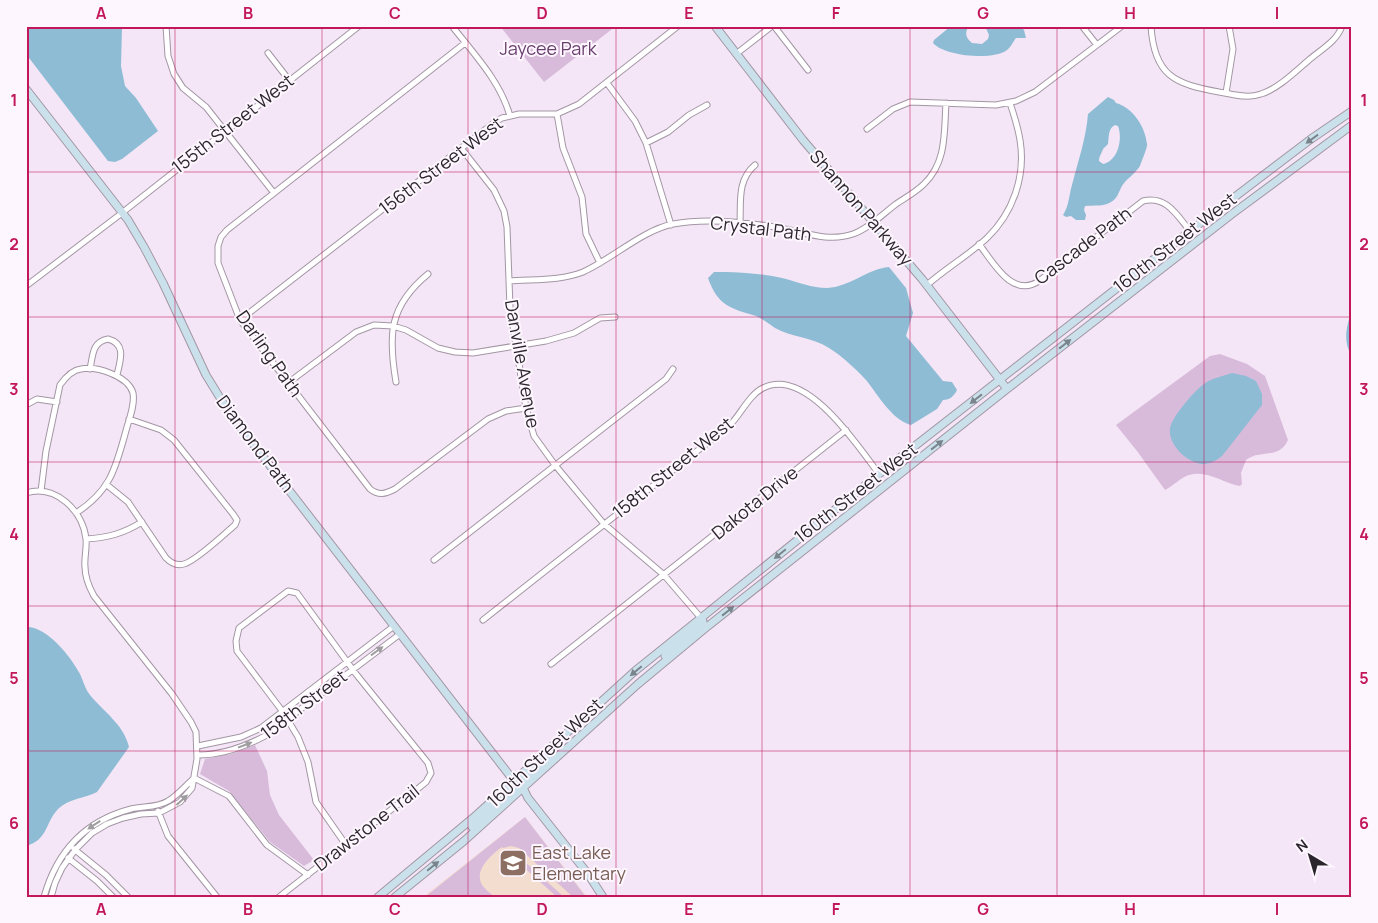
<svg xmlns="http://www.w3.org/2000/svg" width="1378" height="923" font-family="Manrope,sans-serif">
	<rect width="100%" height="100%" fill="#f4e6f6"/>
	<path fill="#f2ddcf" d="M525 817 587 897H423Z"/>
	<path fill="#d8bbdb" d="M500 26H616L544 82Z
		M1220 354 1247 364 1265 376 1288 440C1279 460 1260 449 1246 460L1241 473 1242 484 1240 486C1222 483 1208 470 1189 475 1180 478 1173 486 1165 490L1137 451 1116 425 1210 356Z
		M255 745 267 771 270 795 279 815 314 860 304 866 270 842 229 791 200 774 205 759 231 754Z
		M525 817 586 897H573L519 848 511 846 503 848 502 847C492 854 475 869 481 883 483 888 490 893 495 897H425Z
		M508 852H514L564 897H557L510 855 506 858 505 855Z"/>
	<path fill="#8dbcd4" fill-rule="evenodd" d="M26 26H122L121 66 125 86 136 98 158 131 122 159 115 162 108 161 26 54Z
		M951 26H969C964 33 966 38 972 43L982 44 988 39 989 35 985 26H1019L1024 30 1026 38H1016C1013 42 1010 48 1007 50 993 61 944 56 933 43L934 40Z
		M1108 97 1114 100 1116 103C1133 108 1145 126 1147 144 1148 147 1141 162 1140 166 1135 174 1126 179 1122 186 1118 193 1118 198 1111 202 1104 207 1093 205 1085 206L1084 210 1086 215 1085 220H1076L1071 216 1066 217 1063 215C1069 206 1069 195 1072 185 1078 161 1086 139 1088 114ZM1115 125 1118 126C1123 139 1118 161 1103 164L1099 161C1099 156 1102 153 1103 149L1108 144C1109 137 1108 128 1115 125Z
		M889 267 906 288 913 313 906 336 943 381 952 382 957 390C954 396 950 400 943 400L937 409 911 425C891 419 879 396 866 380 856 369 842 356 829 348 812 337 791 337 775 328 769 324 763 319 756 316 730 308 718 306 708 278L714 272C736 272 760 273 782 278 798 282 812 288 827 288 850 287 867 269 889 267Z
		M1352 309V357C1342 340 1347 326 1352 309Z
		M1232 373 1246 376 1256 381 1262 394V405L1222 456C1217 460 1212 463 1205 464 1189 465 1168 445 1170 429 1171 418 1194 391 1204 384 1211 378 1224 376 1232 373Z
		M26 627C47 626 71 657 80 674 83 680 85 689 90 695 104 712 124 725 129 747L97 792C84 799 69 798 58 809 45 823 48 840 26 846Z"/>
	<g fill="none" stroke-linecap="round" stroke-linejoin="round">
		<defs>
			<path id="street" d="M166 26 168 56 174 74 183 88 206 107 274 193
				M452 26C474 54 500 81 510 116
				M774 26 808 70
				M1082 26 1097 45
				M1151 26C1154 76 1175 84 1219 92 1233 94 1247 99 1261 94 1278 89 1297 70 1310 59 1322 49 1337 41 1342 26
				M465 43 227 230 221 237 218 246V263L240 320 370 489C379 496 385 494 395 489L488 419 506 411 526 408
				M268 53 289 80
				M736 54 772 26
				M607 83 635 121 646 143 671 225
				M1226 93 1233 49 1229 26
				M557 114 563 148 582 197 586 234 600 263
				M867 129 893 109 910 102 996 105 1016 101 1035 92 1122 26
				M646 143 668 132 689 115 707 105
				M461 148 494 190 504 211 507 227 510 307 526 408 534 436 555 465 604 524 664 575 701 618
				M740 223C741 202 737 180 755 165
				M979 244C993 262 1012 299 1039 281L1143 201C1166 195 1177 215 1190 231
				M509 281C532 279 561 281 583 272 612 259 643 230 673 224 706 218 742 222 775 227 801 231 827 243 853 234 868 229 883 214 896 204 905 198 916 192 924 184 947 162 944 132 946 103
				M927 285C946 268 969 255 987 238 1013 213 1026 176 1020 140 1018 127 1014 115 1010 103
				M26 286 118 216 359 26
				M240 320 495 122 502 118 519 114H557L579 104 678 26
				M90 369C93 355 92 342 108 339 127 344 120 361 117 375
				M396 382C388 335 389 306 428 274
				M288 383 356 332 374 325 393 326 406 330 438 348 455 352 473 353 546 341 574 333 600 318 615 317
				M26 405 37 399 57 402
				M107 485 128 502 166 558C171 563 177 566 184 564 197 560 224 534 235 525L237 520 233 514 174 440 161 430 129 419
				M41 491 46 451 60 385C65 378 72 370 81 369 97 366 128 376 133 393 135 404 130 417 127 427 116 466 112 490 76 513
				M26 493C56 484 83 511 86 539 87 549 84 558 85 567 85 578 89 587 94 596L172 694 191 722 196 732 197 759 192 788 180 802 159 813 141 814 123 818 107 824 92 833 75 850 62 868 55 883 51 897
				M86 539C108 538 124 533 142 522
				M434 560 666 379 673 369
				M483 620 730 425C741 414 749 395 763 388 806 366 858 446 879 474
				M551 664 846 430
				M198 746 241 737 261 728 394 626
				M198 755C221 755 244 747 265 736L400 634
				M194 778 229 796 267 845 308 875
				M158 811 168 836 217 897
				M74 849 106 875 128 897
				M68 858 97 881 113 897
				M44 897C57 851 85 821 131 809 143 806 157 808 168 801 178 795 185 786 194 778
				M279 897 415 791 426 782 431 773 428 763 356 674 297 593 288 591 239 628 236 641 237 651 283 712 298 737 308 762 316 802 346 845"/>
			<path id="secondary" d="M715 26 803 140 922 279 1007 389
				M26 89 128 220 144 247 163 283 206 375 230 414 514 781
				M665 656 703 624V621L701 618
				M548 757 523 781V788L528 798 588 874 603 897
				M472 827 512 791 515 787 514 781
				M378 897 473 818 635 671 701 618 879 474 1190 231 1311 139 1352 111
				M395 897 464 841 638 684 703 630 1007 389 1232 214 1352 125"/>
		</defs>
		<use href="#street" stroke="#a396a4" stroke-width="7"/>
		<use href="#secondary" stroke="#a396a4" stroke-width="9"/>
		<use href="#street" stroke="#fff" stroke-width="5"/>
		<use href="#secondary" stroke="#cae1eb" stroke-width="7"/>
	</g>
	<defs><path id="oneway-solid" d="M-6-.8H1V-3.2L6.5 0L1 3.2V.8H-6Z" transform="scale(1.25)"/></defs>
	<g fill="#7a848c">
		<use href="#oneway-solid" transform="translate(1312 139) rotate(144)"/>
		<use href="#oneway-solid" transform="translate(1065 344) rotate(-38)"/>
		<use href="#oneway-solid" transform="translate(976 399) rotate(142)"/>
		<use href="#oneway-solid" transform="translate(937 445) rotate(-38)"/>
		<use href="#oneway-solid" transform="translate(780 554) rotate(141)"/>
		<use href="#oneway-solid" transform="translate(728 611) rotate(-38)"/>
		<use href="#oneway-solid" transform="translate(636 671) rotate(140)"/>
		<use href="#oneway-solid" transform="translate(433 866) rotate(-39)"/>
	</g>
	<g fill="#a09da0">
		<use href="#oneway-solid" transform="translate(377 651) rotate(-36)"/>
		<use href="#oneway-solid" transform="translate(245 745) rotate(-21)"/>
		<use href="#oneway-solid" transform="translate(182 800) rotate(-42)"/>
		<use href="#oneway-solid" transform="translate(94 825) rotate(147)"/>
	</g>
	<path fill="none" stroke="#c2185b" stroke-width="1" stroke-opacity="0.55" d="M175 26V897M322 26V897M468 26V897M616 26V897M762 26V897M910 26V897M1057 26V897M1204 26V897M26 172H1352M26 317H1352M26 462H1352M26 606H1352M26 751H1352"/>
	<defs>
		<symbol id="school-square" viewBox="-11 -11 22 22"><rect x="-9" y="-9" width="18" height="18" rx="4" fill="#8d6e63" stroke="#fef6ff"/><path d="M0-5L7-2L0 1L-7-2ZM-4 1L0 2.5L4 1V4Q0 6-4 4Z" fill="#fff"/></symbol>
	</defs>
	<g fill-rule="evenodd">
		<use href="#school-square" x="497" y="847" width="32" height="32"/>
	</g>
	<g text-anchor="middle" stroke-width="4" stroke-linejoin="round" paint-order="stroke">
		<g font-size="18" fill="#6a406f" stroke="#fef6ff">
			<text x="548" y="55">Jaycee Park</text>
		</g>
		<g font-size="18" fill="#2b262c" stroke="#fef6ff">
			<text transform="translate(233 124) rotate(-38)" y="6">155th Street West</text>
			<text transform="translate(441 166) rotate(-37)" y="6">156th Street West</text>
			<text transform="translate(861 208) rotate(49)" y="6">Shannon Parkway</text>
			<text transform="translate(761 229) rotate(7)" y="6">Crystal Path</text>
			<text transform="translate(1175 243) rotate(-38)" y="6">160th Street West</text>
			<text transform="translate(1083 246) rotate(-37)" y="6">Cascade Path</text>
			<text transform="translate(269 354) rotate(55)" y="6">Darling Path</text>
			<text transform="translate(522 364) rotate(80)" y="6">Danville Avenue</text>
			<text transform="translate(255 444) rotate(53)" y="6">Diamond Path</text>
			<text transform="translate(673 468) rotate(-39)" y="6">158th Street West</text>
			<text transform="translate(856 493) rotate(-38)" y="6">160th Street West</text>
			<text transform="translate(755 503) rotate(-39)" y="6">Dakota Drive</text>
			<text transform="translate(304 705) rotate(-37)" y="6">158th Street</text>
			<text transform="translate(545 753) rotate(-43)" y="6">160th Street West</text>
			<text transform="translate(367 828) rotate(-38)" y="6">Drawstone Trail</text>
		</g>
		<g font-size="18" fill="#785e54" stroke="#fef6ff" text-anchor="start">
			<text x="532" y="859">East Lake<tspan x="532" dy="21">Elementary</tspan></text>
		</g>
	</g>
	<rect width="1378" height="923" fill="none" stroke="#fef6ff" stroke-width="55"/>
	<g transform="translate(1310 856) rotate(322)" stroke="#fef6ff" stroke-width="4" paint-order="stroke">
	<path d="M0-4L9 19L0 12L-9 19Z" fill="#2b262c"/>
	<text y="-8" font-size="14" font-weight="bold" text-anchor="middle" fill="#2b262c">N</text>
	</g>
	<rect x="28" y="28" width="1322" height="868" fill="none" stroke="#c2185b" stroke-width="2"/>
	<g font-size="16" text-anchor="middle" font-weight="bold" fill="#c2185b">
		<text x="101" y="19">A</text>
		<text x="248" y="19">B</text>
		<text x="395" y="19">C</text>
		<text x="542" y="19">D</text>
		<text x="689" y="19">E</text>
		<text x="836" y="19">F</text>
		<text x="983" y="19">G</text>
		<text x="1130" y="19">H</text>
		<text x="1277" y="19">I</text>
		<text x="14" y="106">1</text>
		<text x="1364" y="106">1</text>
		<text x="14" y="250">2</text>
		<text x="1364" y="250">2</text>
		<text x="14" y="395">3</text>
		<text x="1364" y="395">3</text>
		<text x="14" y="540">4</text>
		<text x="1364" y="540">4</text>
		<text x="14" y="684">5</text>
		<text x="1364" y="684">5</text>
		<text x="14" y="829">6</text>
		<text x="1364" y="829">6</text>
		<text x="101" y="915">A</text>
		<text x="248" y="915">B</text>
		<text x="395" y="915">C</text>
		<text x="542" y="915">D</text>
		<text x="689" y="915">E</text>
		<text x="836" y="915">F</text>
		<text x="983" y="915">G</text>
		<text x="1130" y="915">H</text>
		<text x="1277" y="915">I</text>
	</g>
</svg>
